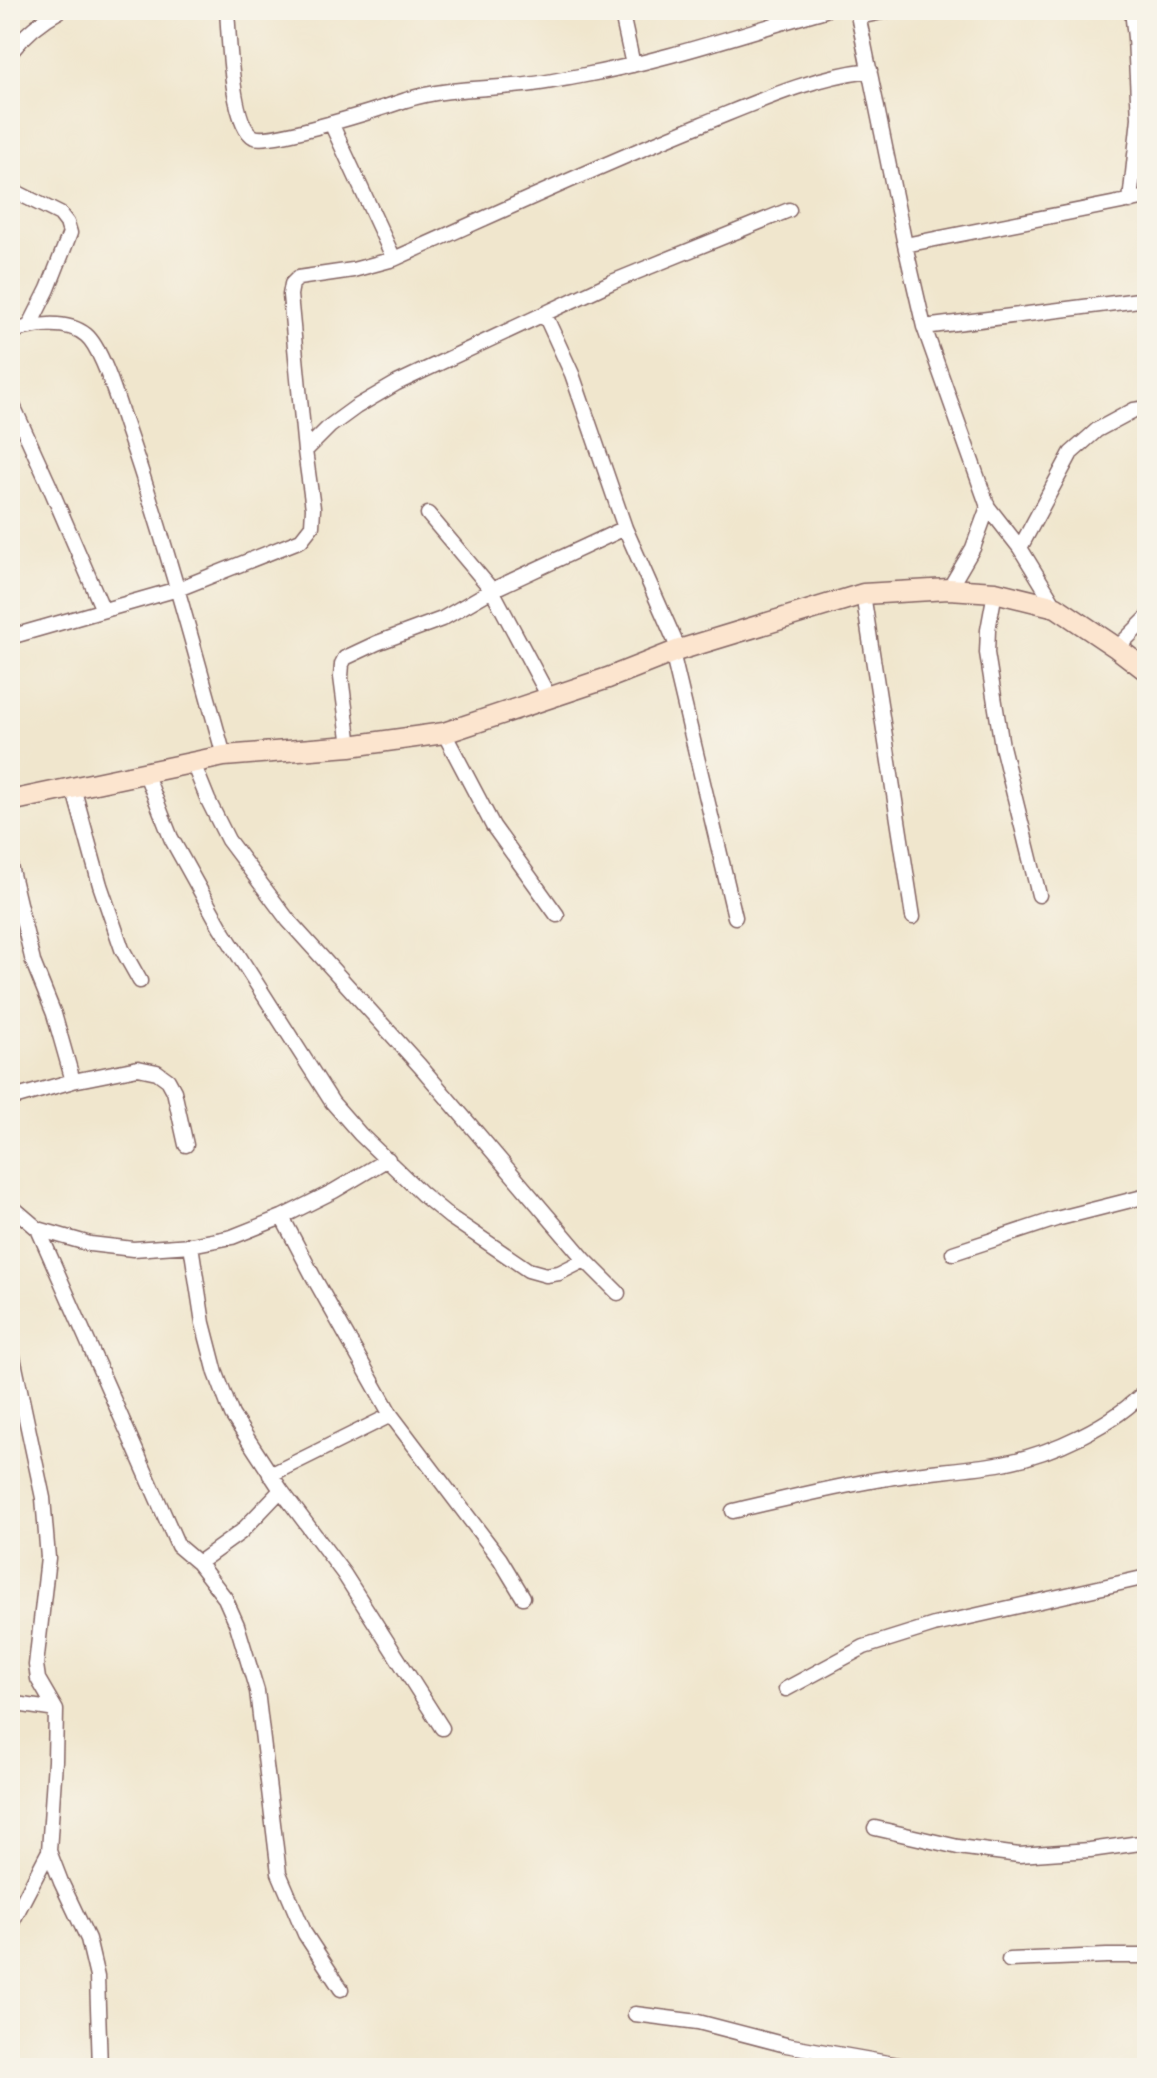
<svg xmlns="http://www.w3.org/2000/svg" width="1157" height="2078" font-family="'Indie Flower',sans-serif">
	<rect width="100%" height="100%" fill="#f7f3e8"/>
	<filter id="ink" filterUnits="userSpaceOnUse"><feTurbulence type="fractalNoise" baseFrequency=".0125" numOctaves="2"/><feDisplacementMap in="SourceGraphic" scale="16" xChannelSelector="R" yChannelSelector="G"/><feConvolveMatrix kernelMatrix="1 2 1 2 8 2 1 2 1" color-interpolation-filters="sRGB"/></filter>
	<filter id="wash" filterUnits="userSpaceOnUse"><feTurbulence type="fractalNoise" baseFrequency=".006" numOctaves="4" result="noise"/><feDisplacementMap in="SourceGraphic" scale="32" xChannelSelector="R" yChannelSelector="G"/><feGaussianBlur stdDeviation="1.8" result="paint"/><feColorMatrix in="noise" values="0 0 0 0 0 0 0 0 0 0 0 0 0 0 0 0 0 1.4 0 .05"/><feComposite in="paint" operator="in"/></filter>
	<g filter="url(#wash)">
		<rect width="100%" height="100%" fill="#f0e6cd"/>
	</g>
	<g filter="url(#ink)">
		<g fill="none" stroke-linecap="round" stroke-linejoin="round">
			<defs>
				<path id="street" d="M227 10C229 35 231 126 254 137 271 144 383 108 406 100 441 89 478 89 514 86 536 85 558 80 580 76 663 61 744 33 825 10
					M621 10 633 65
					M857 10 905 245 924 327 988 507 1020 548 1056 607
					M859 17 891 10
					M10 53C25 34 40 21 61 10
					M331 123 394 259
					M10 189 60 214 67 223 70 233 48 289 30 325
					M1130 201 1139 118 1135 38 1132 10
					M905 245 1147 197
					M545 315 572 374 625 528 679 650
					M924 327 1147 299
					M10 332C32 325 66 319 86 335 102 348 118 402 125 423 163 533 193 644 224 756
					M10 399 50 487 103 610
					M305 451 330 426 356 407 397 383 612 282 789 210
					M428 514 492 590 550 699
					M1020 548 1071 453 1097 430 1134 410 1147 408
					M949 589 973 548 988 507
					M995 592 988 630 987 653 1002 746 1039 895
					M863 594 913 917
					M10 637 178 589 301 540 312 526 313 508 305 451 290 295 292 284 298 278 353 270 394 259C497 213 598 166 702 124 757 102 811 77 870 70
					M1117 648 1147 618
					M672 652 735 917
					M444 733 493 826 557 915
					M350 746 341 677 342 664 345 658 377 643 442 619 492 590 625 528
					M193 763 208 800 228 840 288 920 420 1066 585 1260 618 1293
					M145 772 171 838 221 928 332 1102 360 1134 422 1194 450 1217 528 1270 546 1275 559 1273 585 1260
					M73 787 100 885 122 949 140 981
					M10 866 33 962 54 1014 73 1081
					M10 1099 73 1081 138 1068 157 1072 168 1080 174 1091 186 1145
					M10 1205 38 1229 90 1244 133 1249 191 1245 232 1237 282 1217 334 1191 388 1159
					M282 1217 314 1278 391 1415 500 1559 523 1597
					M38 1229 178 1546 198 1563 225 1598 237 1625 257 1691 279 1873 305 1934 341 1989
					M191 1245 203 1323 216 1373 232 1415 281 1490 344 1574 442 1728
					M953 1253 1056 1219 1147 1196
					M10 1343 43 1498 48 1558 36 1665 38 1679 56 1710 55 1761 49 1851 61 1882 88 1939 97 1977 100 2068
					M270 1475 391 1415
					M733 1511C785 1499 836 1486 888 1478 926 1471 965 1470 1003 1463 1051 1454 1114 1425 1147 1389
					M198 1563 241 1532 281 1490
					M786 1689 864 1647 934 1625 1147 1577
					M10 1703 56 1710
					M875 1828 958 1847 1019 1855 1090 1850 1147 1842
					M10 1926 49 1851
					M1009 1960 1107 1956H1147
					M635 2014 698 2022 786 2045 916 2068"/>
				<path id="secondary" d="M10 801 224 756 350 746 444 733 608 678 679 650 863 594 949 589 995 592 1056 607 1117 648 1147 671"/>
			</defs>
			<use href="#street" stroke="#846564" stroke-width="17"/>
			<use href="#secondary" stroke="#846564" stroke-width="23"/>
			<use href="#street" stroke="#fff" stroke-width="14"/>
			<use href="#secondary" stroke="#fce5cf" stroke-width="20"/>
		</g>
	</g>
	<rect width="1157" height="2078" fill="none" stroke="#f7f3e8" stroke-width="40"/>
</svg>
